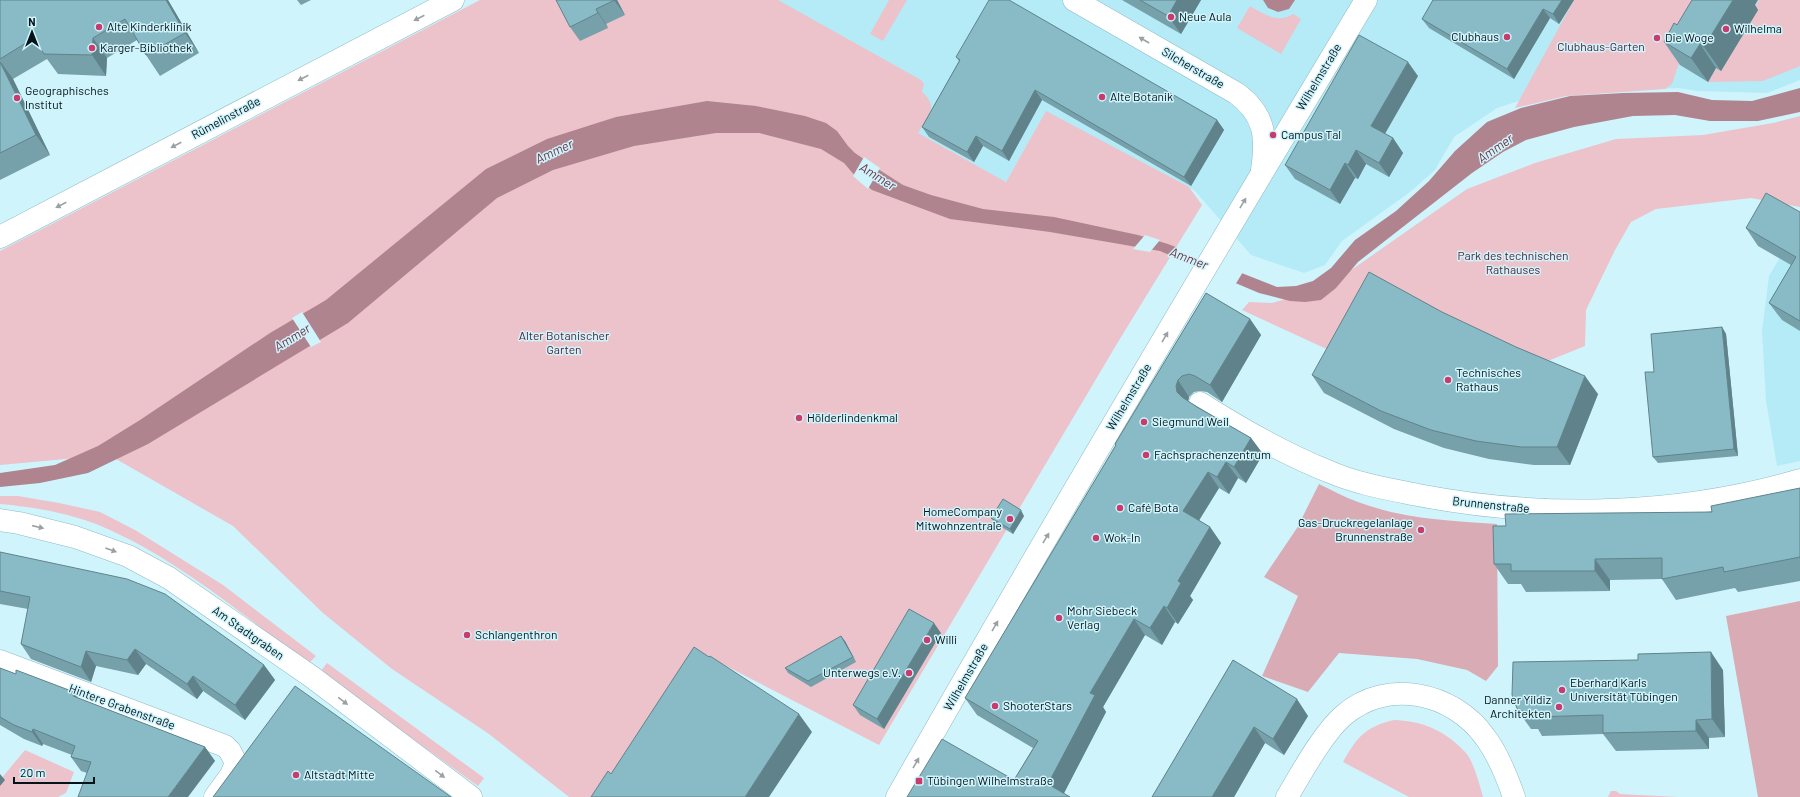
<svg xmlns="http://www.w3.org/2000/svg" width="1800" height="797" font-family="Barlow,sans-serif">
	<rect width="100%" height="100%" fill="#d0f4fc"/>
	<path fill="#b4ebf7" d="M761 0H1800V80L1767 93 1698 91 1678 88 1623 91 1563 87 1497 108 1454 137 1435 170 1410 192 1342 241 1325 265 1304 273 1251 255 1194 190 1046 112 1006 182 917 133 929 117Z
		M1800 223V461L1777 466 1766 401 1762 331 1769 276Z"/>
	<path fill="#ecc2cb" d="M480 0H778L921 80 924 84 922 92C940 107 927 118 918 133L1006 182 1046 111 1189 187 1202 205 1118 342 879 745 705 655 598 797H569L489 734 392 669 323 613 233 526 109 455 0 465V251Z
		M889 0H907L883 41 870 34Z
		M1574 0H1719L1678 66 1672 84 1665 89 1566 96 1515 108Z
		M1759 0H1800V66L1763 81 1708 82Z
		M1250 6C1263 14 1278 24 1293 14L1301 19 1281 54 1237 28Z
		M1800 116V207L1751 198 1656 209 1631 222 1615 250 1586 310 1585 346 1533 367 1344 357 1242 310 1249 302 1272 303 1327 287 1467 189 1535 163 1616 139 1703 135 1773 123Z
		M0 496H18L59 503 100 512 135 530 223 585 316 656 309 663C242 615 178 559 101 526 69 513 34 507 0 504Z
		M327 663 484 778 478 786 378 714 321 671Z
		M1394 720C1419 721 1439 728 1458 745 1461 748 1464 751 1467 754 1475 766 1479 783 1483 797H1409L1343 762C1357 737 1365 727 1394 720Z
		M25 750 74 772 66 793 58 797H0V780Z
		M1611 791H1616L1620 794 1678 797H1608Z"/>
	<path fill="#d9abb5" d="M1319 484C1332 490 1344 497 1358 502 1403 519 1450 521 1497 524L1498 666 1486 681 1467 670 1417 659 1339 653 1308 692 1262 676 1298 596 1264 577 1297 528Z
		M1800 601V797H1758L1726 616Z"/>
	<path fill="#af848e" d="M1263 0H1295L1289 9 1278 12 1268 8Z
		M1800 88V112L1758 121H1710L1675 115 1633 116 1574 127 1526 140 1503 152 1472 173 1358 262 1336 288 1321 300 1305 302 1290 301 1259 293 1160 251 1050 232 950 219 872 190 856 177 844 163 821 149 759 133H716L634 146 553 170 497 198 348 323 148 444 88 473 40 483 0 487V473L55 465 98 446 140 420 270 333 326 300 486 169 547 139 616 117 707 101 756 106 805 116 826 123 837 131 848 146 855 153 878 169 903 185 931 195 983 209 1054 217 1138 235 1168 244 1277 287 1296 286 1313 281 1331 268 1355 240 1396 211 1429 181 1455 151 1487 122 1521 108 1570 96 1623 93 1678 92 1712 100 1752 101Z"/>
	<path fill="#d0f4fc" d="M864 157 880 168 868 189 853 176Z
		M1145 235 1160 240 1150 252 1133 249Z
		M1178 246 1228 265 1243 272 1235 285 1170 259Z
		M302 312 321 342 311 347 292 318Z"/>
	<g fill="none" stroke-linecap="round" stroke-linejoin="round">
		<defs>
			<path id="minor" d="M1074 0 1236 93C1265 114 1267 137 1262 170
				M1200 403C1241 429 1284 454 1330 472 1358 484 1388 489 1418 495 1542 519 1678 516 1800 480
				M0 661 225 746 230 751 236 763 231 775 215 797
				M1287 797C1302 772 1323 733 1344 715 1387 678 1453 692 1485 737 1498 754 1507 777 1514 797"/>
			<path id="major" d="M0 237 453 0
				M0 520 19 523 75 537 128 556 169 578 312 677 471 797
				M897 797C1049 529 1207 264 1366 0"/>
		</defs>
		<use href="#minor" stroke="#8ebac4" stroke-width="23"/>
		<use href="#major" stroke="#8ebac4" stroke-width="23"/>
		<use href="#minor" stroke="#fff" stroke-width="22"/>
		<use href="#major" stroke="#fff" stroke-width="22"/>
	</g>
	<path fill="#76a1aa" d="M0 0H168L199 53 160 76 146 55 137 40 107 58 106 76 58 74 47 59 13 79 50 155 0 180Z
		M297 0H311L301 5Z
		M556 0H617L625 15 606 24 608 28 580 41 570 27Z
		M1122 0H1201L1181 34Z
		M1433 0H1574L1559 24 1550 18 1514 79 1429 28 1422 19Z
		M1755 5 1758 10 1721 71 1716 68 1708 82 1680 65 1664 42 1677 25Z
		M956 57 1217 120 1224 130 1191 186 1042 100 1009 161 983 146 974 162 929 137 922 127 959 61Z
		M1418 76 1385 134 1393 138 1403 153 1389 177 1366 164 1358 179 1355 178 1340 204 1295 179 1285 165Z
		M1800 212V331L1782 320 1769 303 1791 265 1758 246 1746 228Z
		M1206 293 1250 319 1261 335 1222 402 1207 392 1200 391 1194 392 1189 397 1188 401 1251 438 1263 454 1246 483 1238 478 1229 494 1219 488 1199 520 1210 527 1221 543 1190 596 1193 600 1178 624 1175 622 1162 645 1145 635 1103 707 1106 712 1064 793 1014 780 1033 748 977 715 965 698 1116 445 1115 444Z
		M1442 312 1598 394 1570 465H1534L1489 459 1444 448 1394 429 1324 393 1312 375Z
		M1722 327 1726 334 1738 456 1658 463 1653 457 1654 372Z
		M1800 488V581L1738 592 1735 588 1676 600 1662 579 1610 580V591L1526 592 1521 584H1508L1494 564 1506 526 1712 512Z
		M1024 516 1013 534 995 523 991 518Z
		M0 552 264 665 275 680 245 720 203 691 197 699 146 664 138 675 96 666 91 682 31 659 21 644 28 609 0 604Z
		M941 633 884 729 860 715 853 705Z
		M845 641 856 662 811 687 788 673 785 668Z
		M1233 660 1308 716 1284 755 1265 743 1234 797H1152Z
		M0 668 205 747 215 761 87 773 81 771 71 757 72 755 43 744 42 746 24 739 0 725Z
		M1723 670 1725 737 1709 738V749L1616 751 1603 734 1542 736 1538 729H1531L1518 711Z"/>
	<path fill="#60838b" d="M166 0H168L199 53 185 33Z
		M614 0H617L625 15Z
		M1177 0H1201L1181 34 1168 16Z
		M1562 0H1574L1559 24 1553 14Z
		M1733 0H1758L1755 5 1758 10 1721 71 1704 47Z
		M596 9 606 24 608 28 598 13Z
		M1543 9 1550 18 1514 79 1507 69Z
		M93 38 107 58 106 76 92 55Z
		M1700 44 1716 68 1708 82 1691 58Z
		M0 61 13 79 50 155 36 135Z
		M1408 62 1418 76 1381 140 1371 126Z
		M1035 90 1042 100 1009 161 1002 151Z
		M1217 120 1224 130 1191 186 1184 177Z
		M976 136 983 146 974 162 967 152Z
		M1393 138 1403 153 1389 177 1379 163Z
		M1356 150 1366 164 1358 179 1348 165Z
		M1345 163 1355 178 1340 204 1330 190Z
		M1250 319 1261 335 1222 402 1210 385Z
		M1722 327 1726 334 1738 456 1734 449Z
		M1585 376 1598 394 1570 465 1557 447Z
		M1178 380 1189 397 1188 402 1189 408 1177 392 1176 386Z
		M1251 438 1263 454 1246 483 1234 467Z
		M1226 462 1238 478 1229 494 1217 477Z
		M1208 472 1219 488 1195 527 1183 511Z
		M1021 510 1024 516 1013 534 1010 529Z
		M1210 527 1221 543 1190 596 1193 600 1178 624 1167 608 1178 581Z
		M1595 559 1610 580V591L1595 571Z
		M1164 606 1175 622 1162 645 1150 628Z
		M1134 619 1145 635 1103 707 1106 712 1062 797 1048 784 1090 693Z
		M934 623 941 633 884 729 877 719Z
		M841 636 845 641 856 662 853 657Z
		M135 649 146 664 138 675 127 660Z
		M86 651 96 666 91 682 81 667Z
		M1711 652 1723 670 1725 737 1712 719Z
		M264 665 275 680 245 720 235 705Z
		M193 676 203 691 197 699 187 684Z
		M74 692 84 706 73 696Z
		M1297 699 1308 716 1284 755 1273 739Z
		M799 714 812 732 769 797H745Z
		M1696 720 1709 738V749L1696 731Z
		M1254 727 1265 743 1234 797H1212Z
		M33 729 43 744 42 746 32 732Z
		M205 747 215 761 188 797H168Z
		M0 774 5 780 0 786Z"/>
	<path fill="#89bbc6" stroke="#60838b" d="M0 0H166L185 33 146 55 125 19 93 38 92 55 44 54 34 38 0 59Z
		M556 0H615L596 9 598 13 570 27Z
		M989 0H1009L1217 120 1184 177 1035 90 1002 151 976 136 967 152 922 127 960 60 956 57Z
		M1140 0H1177L1168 16Z
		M1433 0H1562L1553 14 1543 9 1507 69 1422 19Z
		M1692 0H1733L1704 47 1700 44 1691 58 1664 42 1674 23 1677 25Z
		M1359 35 1408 62 1371 126 1393 138 1379 163 1356 150 1348 165 1345 163 1330 190 1285 165Z
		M0 62 36 135 0 153Z
		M1766 193 1800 212V321L1769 303 1796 257 1746 228Z
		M1369 272 1442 312 1516 347 1585 376 1557 447H1521L1476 441 1431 430 1381 411 1312 375Z
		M1206 293 1250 319 1210 385 1195 376 1189 374 1182 376 1178 380 1176 386 1177 392 1182 397 1197 407 1251 438 1234 467 1226 462 1217 477 1208 472 1183 511 1210 527 1178 581 1181 583 1167 608 1164 606 1150 628 1134 619 1090 693 1095 695 1048 784 1070 797H907L942 739 1014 780 1038 741 965 698 1116 445 1115 444Z
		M1722 327 1734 449 1653 457 1645 372H1654L1651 334Z
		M1800 488V557L1724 572 1723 567 1662 579V558L1595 559V571H1511V564H1494L1493 526H1506L1505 514 1712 512 1711 506Z
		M1003 499 1021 510 1010 529 991 518Z
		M0 552 127 579 165 594 264 665 235 705 193 676 187 684 135 649 127 660 86 651 81 667 21 644 30 597 0 591Z
		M909 609 934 623 877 719 853 705Z
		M841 636 853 657 808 681 785 668Z
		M694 647 709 657 710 656 799 714 745 797H591L608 771 611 774Z
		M1711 652 1712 719 1696 720V731L1603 733V715L1530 717V711H1518L1512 695 1513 662 1638 660V654Z
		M1233 660 1297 699 1273 739 1254 727 1212 797H1152Z
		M0 668 16 674V670L74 692 73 696 205 747 168 797H78L91 762 71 757 75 746 33 729 32 732 14 725 0 717Z
		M295 686 451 797H213Z"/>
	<defs><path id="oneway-solid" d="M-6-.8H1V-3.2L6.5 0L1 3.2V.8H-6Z"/></defs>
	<g fill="#9ba1a3">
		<use href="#oneway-solid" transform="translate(419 18) rotate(153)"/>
		<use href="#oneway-solid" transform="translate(1144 40) rotate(-150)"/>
		<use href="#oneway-solid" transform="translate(303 78) rotate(153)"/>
		<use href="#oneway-solid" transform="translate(176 145) rotate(152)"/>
		<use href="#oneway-solid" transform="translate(1243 203) rotate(-59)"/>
		<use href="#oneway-solid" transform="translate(61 205) rotate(153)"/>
		<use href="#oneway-solid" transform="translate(1165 337) rotate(-60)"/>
		<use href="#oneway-solid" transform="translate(38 527) rotate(13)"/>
		<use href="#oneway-solid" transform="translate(1046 538) rotate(-59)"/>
		<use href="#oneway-solid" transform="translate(111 550) rotate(20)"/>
		<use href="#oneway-solid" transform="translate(995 626) rotate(-60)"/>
		<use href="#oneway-solid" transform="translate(343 701) rotate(37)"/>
		<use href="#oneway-solid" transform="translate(916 763) rotate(-60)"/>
		<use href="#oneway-solid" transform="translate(440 774) rotate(37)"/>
	</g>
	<g fill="#c83b6c" stroke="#d0f4fc" stroke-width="1.5">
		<circle cx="1171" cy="17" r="4"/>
		<circle cx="99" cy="27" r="4"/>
		<circle cx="1726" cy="29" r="4"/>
		<circle cx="1507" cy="37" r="4"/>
		<circle cx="1657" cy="38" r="4"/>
		<circle cx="92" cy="48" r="4"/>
		<circle cx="1102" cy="97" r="4"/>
		<circle cx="17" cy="98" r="4"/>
		<circle cx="1273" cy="135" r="4"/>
		<circle cx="1448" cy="380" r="4"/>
		<circle cx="799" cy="418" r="4"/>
		<circle cx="1144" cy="422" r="4"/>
		<circle cx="1146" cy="455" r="4"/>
		<circle cx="1120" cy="508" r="4"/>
		<circle cx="1010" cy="519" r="4"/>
		<circle cx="1421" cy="530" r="4"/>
		<circle cx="1096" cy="538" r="4"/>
		<circle cx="1059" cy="618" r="4"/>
		<circle cx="467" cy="635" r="4"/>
		<circle cx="927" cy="640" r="4"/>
		<circle cx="909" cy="673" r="4"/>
		<circle cx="1562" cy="690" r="4"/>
		<circle cx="995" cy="706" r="4"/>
		<circle cx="1559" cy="707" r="4"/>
		<circle cx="296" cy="775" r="4"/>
		<rect x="915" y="777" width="8" height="8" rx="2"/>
	</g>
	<g text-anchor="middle" stroke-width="3" stroke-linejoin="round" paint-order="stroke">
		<g font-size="12" fill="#041418" stroke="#d0f4fc" text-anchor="start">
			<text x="1179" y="21">Neue Aula</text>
			<text x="107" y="31">Alte Kinderklinik</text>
			<text x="1734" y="33">Wilhelma</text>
			<text x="1499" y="41" text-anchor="end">Clubhaus</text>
			<text x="1665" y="42">Die Woge</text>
			<text x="100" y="52">Karger-Bibliothek</text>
			<text x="25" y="95">Geographisches<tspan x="25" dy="14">Institut</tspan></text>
			<text x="1110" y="101">Alte Botanik</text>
			<text x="1281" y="139">Campus Tal</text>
			<text x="1456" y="377">Technisches<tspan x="1456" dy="14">Rathaus</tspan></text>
			<text x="807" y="422">Hölderlindenkmal</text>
			<text x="1152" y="426">Siegmund Weil</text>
			<text x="1154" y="459">Fachsprachenzentrum</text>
			<text x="1128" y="512">Café Bota</text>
			<text x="1002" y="516" text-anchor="end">HomeCompany<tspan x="1002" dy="14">Mitwohnzentrale</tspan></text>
			<text x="1413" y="527" text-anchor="end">Gas-Druckregelanlage<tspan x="1413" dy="14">Brunnenstraße</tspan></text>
			<text x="1104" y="542">Wok-In</text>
			<text x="1067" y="615">Mohr Siebeck<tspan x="1067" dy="14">Verlag</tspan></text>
			<text x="475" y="639">Schlangenthron</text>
			<text x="935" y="644">Willi</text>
			<text x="901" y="677" text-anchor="end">Unterwegs e.V.</text>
			<text x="1570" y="687">Eberhard Karls<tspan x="1570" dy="14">Universität Tübingen</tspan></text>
			<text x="1551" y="704" text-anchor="end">Danner Yildiz<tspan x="1551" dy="14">Architekten</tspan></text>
			<text x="1003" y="710">ShooterStars</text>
			<text x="304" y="779">Altstadt Mitte</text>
			<text x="927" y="785">Tübingen Wilhelmstraße</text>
		</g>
		<g font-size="12" fill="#531c2d" stroke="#d0f4fc">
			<text x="1601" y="51">Clubhaus-Garten</text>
			<text x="1513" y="260">Park des technischen<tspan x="1513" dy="14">Rathauses</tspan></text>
			<text x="564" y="340">Alter Botanischer<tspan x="564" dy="14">Garten</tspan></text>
		</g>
		<g font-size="12" fill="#041418" stroke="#d0f4fc">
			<text transform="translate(1193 68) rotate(30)" y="4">Silcherstraße</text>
			<text transform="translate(1319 77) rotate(-59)" y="4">Wilhelmstraße</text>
			<text transform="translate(226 118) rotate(-28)" y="4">Rümelinstraße</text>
			<text transform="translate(1129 397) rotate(-59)" y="4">Wilhelmstraße</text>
			<text transform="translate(1491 505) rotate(6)" y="4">Brunnenstraße</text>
			<text transform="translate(248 633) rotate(35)" y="4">Am Stadtgraben</text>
			<text transform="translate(966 677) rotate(-60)" y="4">Wilhelmstraße</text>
			<text transform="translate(122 707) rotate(20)" y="4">Hintere Grabenstraße</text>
		</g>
		<g font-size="13" font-style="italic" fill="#6e3444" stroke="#d0f4fc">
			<text transform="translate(1495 148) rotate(-35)" y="5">Ammer</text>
			<text transform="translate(554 151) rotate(-25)" y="5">Ammer</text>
			<text transform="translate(878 176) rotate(32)" y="5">Ammer</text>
			<text transform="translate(1189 258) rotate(21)" y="5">Ammer</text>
			<text transform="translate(292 337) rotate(-32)" y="5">Ammer</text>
		</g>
	</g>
	<g transform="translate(32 32)" stroke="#d0f4fc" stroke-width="3" paint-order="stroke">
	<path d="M0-3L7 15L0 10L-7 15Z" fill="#041418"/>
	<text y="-6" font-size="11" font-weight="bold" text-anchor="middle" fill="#041418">N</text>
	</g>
	<path d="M14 777v6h80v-6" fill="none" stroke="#041418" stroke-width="2"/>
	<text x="20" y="777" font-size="12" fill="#041418" stroke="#d0f4fc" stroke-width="3" paint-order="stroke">20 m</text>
</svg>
